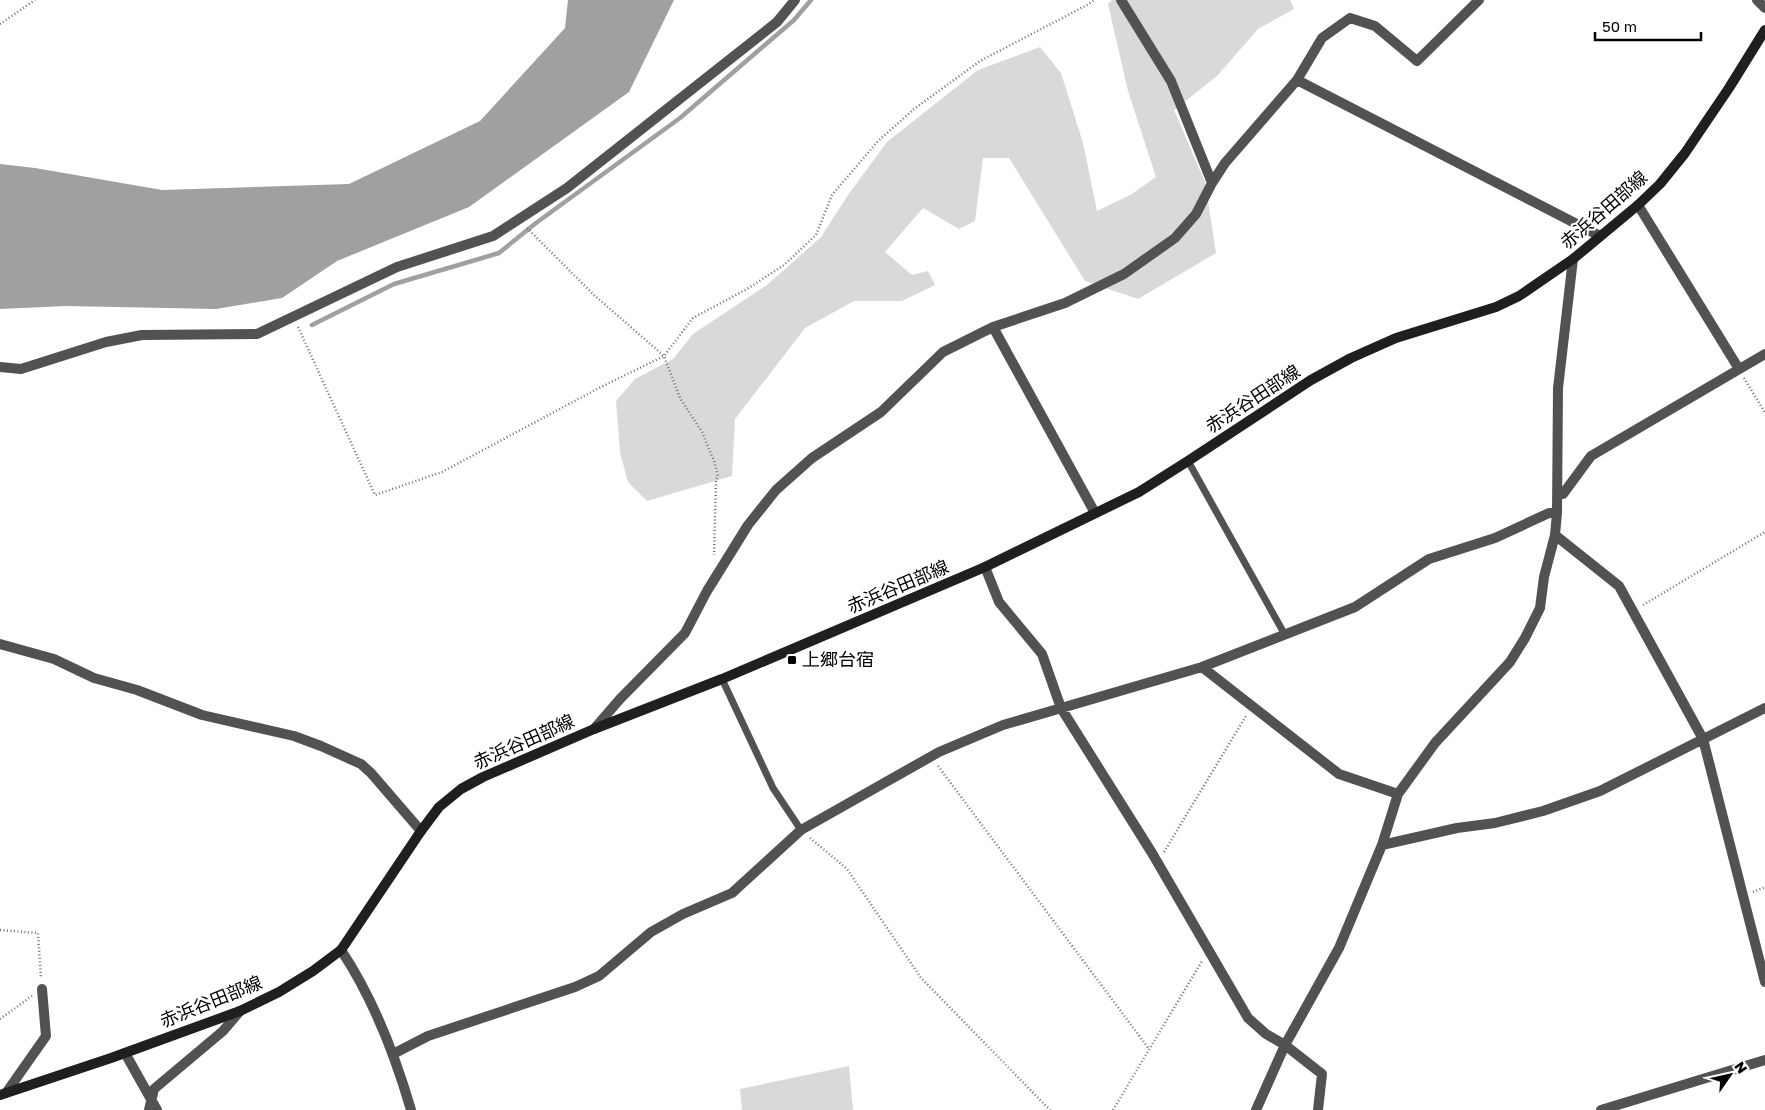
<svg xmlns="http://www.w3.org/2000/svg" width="1765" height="1110" font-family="'Golos Text','Noto Sans JP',sans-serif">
	<rect width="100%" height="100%" fill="#fff"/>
	<path fill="#d9d9d9" d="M1112 0H1290L1294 9 1258 29 1217 76 1174 110 1205 182 1216 253 1138 299 1085 281 1009 158H983L975 221 959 229 923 208 885 252 912 275 928 271 935 285 902 301H854L805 328 735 419 732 476 647 501 628 482 620 452 616 401 635 379 673 359 693 334 767 285 821 237 848 195 887 142 978 70 1040 47 1061 73 1083 143 1097 211 1132 194 1156 177 1128 91 1108 4Z
		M849 1066 853 1110H742L740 1089Z"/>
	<path fill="#a0a0a0" d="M568 0H674L629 92 469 207 337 261 282 298 216 309 66 306 0 309V164L35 168 162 190 349 184 480 121 565 28Z"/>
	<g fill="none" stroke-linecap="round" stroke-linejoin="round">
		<path stroke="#a0a0a0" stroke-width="4.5" d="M312 325 394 284 499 253 536 223 680 118 794 20 811 0"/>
		<path stroke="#747474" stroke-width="2.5" stroke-dasharray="1 2.5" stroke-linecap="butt" d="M0 24 35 0
			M527 228 594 295 664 356 680 398 702 432 714 461 718 476 716 480 714 555
			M298 327 375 495 442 472 599 388 664 356 693 318 747 289 784 265 816 235 832 195 878 141 914 109 980 61 1087 5 1094 0
			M1744 378 1765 413
			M1643 605 1765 532
			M938 766 1149 1049
			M810 838 847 869 921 978 1050 1110
			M1164 852 1246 716
			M1753 892 1765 887
			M0 930 38 933 41 978
			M0 1019 32 996
			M1113 1110 1202 961"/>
		<path stroke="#525252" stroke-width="7" d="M1188 461 1285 635
			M722 679 773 788 801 830"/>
		<path stroke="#525252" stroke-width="10" d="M1121 0 1171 81 1212 183
			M1757 0 1765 8
			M1297 80 1600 236
			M1638 205 1739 369
			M993 327 1095 513
			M0 367 21 369 106 342 142 335 257 334 397 267 493 236 567 188 777 22 795 0
			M1557 494H1563L1591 456 1765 354
			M1555 535 1619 586 1703 739 1765 982
			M985 567 999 602 1042 654 1061 708 1152 853 1248 1018 1266 1034 1285 1045 1322 1074 1318 1110
			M0 644 54 659 94 678 137 690 202 715 294 736 321 746 361 764 371 773 421 831
			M1202 667 1339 774 1398 794
			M594 729 620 699 685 633 707 591 748 525 776 490 812 458 881 412 943 352 993 327 1065 303 1124 274 1175 238 1196 214 1212 183 1225 163 1297 80 1322 38 1350 18 1375 26 1417 61 1479 0
			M1382 845 1457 828 1495 823 1543 811 1600 791 1765 708
			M125 1053 157 1110
			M393 1054 428 1036 575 987 599 976 651 932 683 914 732 893 801 830 939 752 1003 725 1202 667 1355 607 1429 559 1495 538 1549 513H1557
			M6 1093 46 1036 42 989
			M149 1110 154 1089 223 1031 240 1011
			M1256 1110 1285 1045 1339 948 1382 845 1398 794 1435 743 1510 662 1525 638 1540 608 1544 577 1555 535 1557 513 1558 388 1573 259
			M1601 1110 1765 1060"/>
		<path stroke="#525252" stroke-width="10" d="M341 950C373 998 395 1055 411 1110"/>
		<path stroke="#1f1f1f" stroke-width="10" d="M0 1095 111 1058 240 1011 279 992 313 971 341 950 421 831 439 807 461 789 483 777 594 729 722 679 985 567 1139 492 1188 461 1311 380 1351 358 1396 338 1496 307 1519 296 1573 259 1638 205 1660 184 1685 153 1729 88 1765 30"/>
	</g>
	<rect fill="#000" stroke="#fff" stroke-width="2" x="787" y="655" width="10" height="10" rx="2.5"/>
	<g text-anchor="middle" stroke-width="4" stroke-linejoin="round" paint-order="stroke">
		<g font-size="18" fill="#000" stroke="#fff">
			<text transform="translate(1604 210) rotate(-41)" y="6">赤浜谷田部線</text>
			<text transform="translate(1253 399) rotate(-33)" y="6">赤浜谷田部線</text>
			<text transform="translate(898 587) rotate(-23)" y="6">赤浜谷田部線</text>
			<text transform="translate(524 742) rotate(-24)" y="6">赤浜谷田部線</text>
			<text transform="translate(211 1002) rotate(-22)" y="6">赤浜谷田部線</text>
		</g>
		<g font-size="18" fill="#000" stroke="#fff" text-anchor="start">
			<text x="802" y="666">上郷台宿</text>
		</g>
	</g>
	<g transform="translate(1730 1075) rotate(56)" stroke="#ffffff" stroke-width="4" paint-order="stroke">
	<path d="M0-4L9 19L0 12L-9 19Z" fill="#000000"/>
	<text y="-8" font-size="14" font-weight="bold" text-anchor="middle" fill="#000000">N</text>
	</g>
	<path d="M1595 32v8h106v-8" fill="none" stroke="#000000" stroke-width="2.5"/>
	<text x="1602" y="32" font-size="15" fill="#000000" stroke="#ffffff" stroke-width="4" paint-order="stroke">50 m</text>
</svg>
